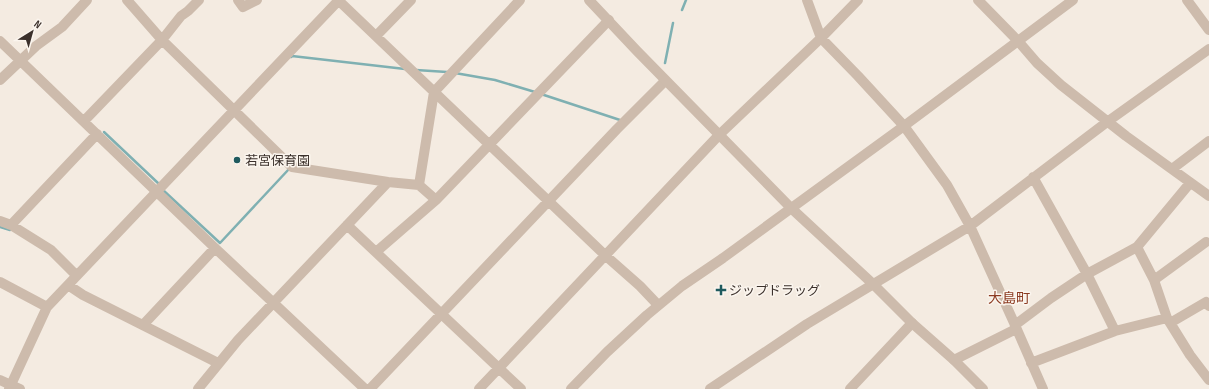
<svg xmlns="http://www.w3.org/2000/svg" width="1209" height="389" font-family="'Sofia Sans Condensed','Noto Sans JP',sans-serif">
	<rect width="100%" height="100%" fill="#f4ebe1"/>
	<g fill="none" stroke-linecap="round" stroke-linejoin="round">
		<path stroke="#7fb0b2" stroke-width="2.5" d="M682 10 686 0
			M291 57 292 56 405 69
			M665 63 673 23
			M416 70 447 72
			M455 73 495 80 535 92
			M544 95 620 120
			M104 132 159 184
			M164 191 220 243 289 169
			M0 227 10 230"/>
		<path stroke="#cdbbac" stroke-width="10" d="M127 0 162 40 292 167 388 182 419 185 434 92 520 0
			M238 0 243 7 257 0
			M338 0 606 256 640 286 658 305
			M807 0 821 38 858 76 904 126 947 185 970 226 1015 325 1043 389
			M978 0 1018 41 1037 63 1061 85 1126 136 1209 196
			M1187 0 1209 30
			M376 36 411 0
			M0 41 215 248 365 389
			M0 80 36 46 62 27 87 0
			M84 121 162 40 181 16 188 11 199 0
			M1172 169 1209 141
			M1033 177 1087 274 1115 331
			M1190 183 1137 247 1154 280 1206 242
			M419 185 436 200
			M0 221 11 225 51 250 76 275
			M11 225 97 134
			M347 225 521 389
			M376 252 436 200 609 20
			M1154 280 1167 318 1190 355 1209 380
			M0 282 47 307
			M68 285 83 295 218 363
			M1170 323 1206 302 1209 306
			M143 325 215 248
			M954 360 1014 330 1015 325 1051 298 1087 274 1137 247
			M1031 363 1115 331 1167 318
			M9 389 47 307 339 0
			M198 389 238 340 388 182
			M370 389 617 129 665 81
			M479 389 719 135 821 38 858 0
			M710 389 807 324 970 226 1107 122 1209 49
			M850 389 912 323"/>
		<path stroke="#cdbbac" stroke-width="10" d="M589 0 637 51 791 208 873 284 912 323 954 360 983 389
			M0 380 20 389
			M571 389 607 352 647 315 682 286 723 258 904 126 1073 0"/>
	</g>
	<g fill="#1f5a5e" stroke="#fbf5ee" stroke-width="1.5">
		<circle cx="237" cy="160" r="4"/>
		<path d="M719 284h4v4h4v4h-4v4h-4v-4h-4v-4h4z"/>
	</g>
	<g text-anchor="middle" stroke-width="3" stroke-linejoin="round" paint-order="stroke">
		<g font-size="13" fill="#3b302b" stroke="#fbf5ee" text-anchor="start">
			<text x="245" y="165">若宮保育園</text>
			<text x="729" y="295">ジップドラッグ</text>
		</g>
		<g font-size="14" fill="#8c3b22" stroke="#fbf5ee">
			<text x="1009" y="303">大島町</text>
		</g>
	</g>
	<g transform="translate(32 32) rotate(37)" stroke="#fbf5ee" stroke-width="3" paint-order="stroke">
	<path d="M0-3L7 15L0 10L-7 15Z" fill="#3b302b"/>
	<text y="-6" font-size="11" font-weight="bold" text-anchor="middle" fill="#3b302b">N</text>
	</g>
</svg>
